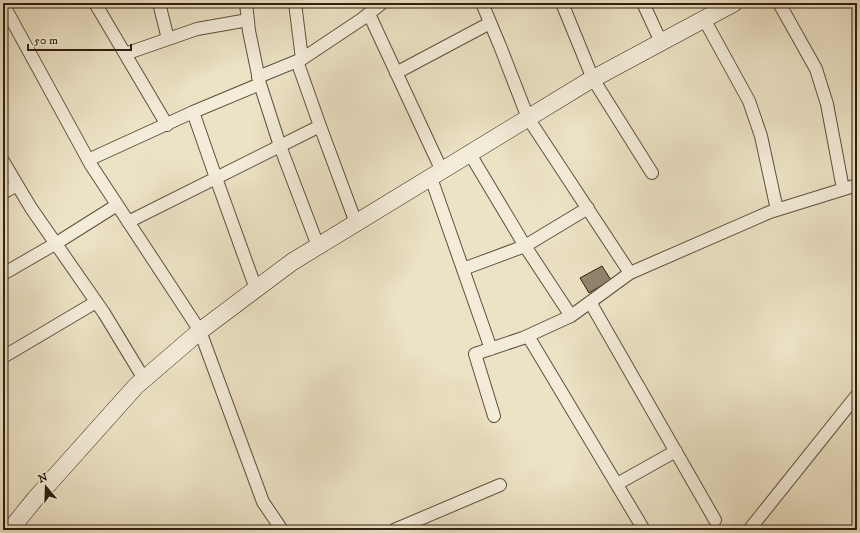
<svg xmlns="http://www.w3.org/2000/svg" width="860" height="533" font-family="'IM FELL DW Pica',serif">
	<rect width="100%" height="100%" fill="#ece2c5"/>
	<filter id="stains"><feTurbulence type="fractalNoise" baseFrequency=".005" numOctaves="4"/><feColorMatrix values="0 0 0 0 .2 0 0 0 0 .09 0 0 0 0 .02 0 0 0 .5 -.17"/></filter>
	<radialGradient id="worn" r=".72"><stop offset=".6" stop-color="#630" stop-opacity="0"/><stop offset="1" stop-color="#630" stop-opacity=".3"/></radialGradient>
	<path fill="#92846e" stroke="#311f0f" d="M602 266 611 280 589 293 580 278Z"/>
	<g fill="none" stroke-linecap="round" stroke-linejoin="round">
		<defs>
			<path id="street" d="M95 3 167 125
				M159 3 168 39
				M246 3 249 31 260 84 280 146 318 246
				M295 3 302 59
				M482 3 500 46 528 118 630 273
				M562 3 593 79 652 173
				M643 3 661 42
				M779 3 816 69 827 104 843 189
				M3 4 91 165 200 331 263 502 282 530
				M369 14 442 171
				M704 19 749 101 761 136 777 210
				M125 54 197 29 248 20
				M297 61 320 126 356 223
				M396 73 490 23
				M258 77 302 59 362 19 382 3
				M193 112 216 178 256 289
				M470 154 525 246 571 316
				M88 160 193 112 260 84
				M3 161 31 208 104 313 144 379
				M431 178 491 349
				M3 193 17 185
				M128 222 320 126
				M463 269 525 246 588 208
				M3 274 55 244 117 205
				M590 302 715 520
				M528 336 644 530
				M3 357 96 302
				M494 416 475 354 523 338 571 316 630 273 770 212 857 185
				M617 484 676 451
				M394 530 500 485
				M749 530 857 395"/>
			<path id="secondary" d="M10 530 35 499 136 386 200 331 292 262 587 82 734 3"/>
		</defs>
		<use href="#street" stroke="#60503c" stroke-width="14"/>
		<use href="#secondary" stroke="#311f0f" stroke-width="18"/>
		<use href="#street" stroke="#f3ecd9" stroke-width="12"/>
		<use href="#secondary" stroke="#f3ecd9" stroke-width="17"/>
	</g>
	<rect width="860" height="533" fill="none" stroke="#ece2c5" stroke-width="16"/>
	<rect x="4" y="4" width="852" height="525" fill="none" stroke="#311f0f" stroke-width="2"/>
	<rect x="8" y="8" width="844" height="517" fill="none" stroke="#311f0f"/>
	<g transform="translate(46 487) rotate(341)" stroke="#f3ecd9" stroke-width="3" paint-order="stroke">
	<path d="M0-3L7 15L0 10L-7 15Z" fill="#311f0f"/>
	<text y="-6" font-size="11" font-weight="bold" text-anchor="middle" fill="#311f0f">N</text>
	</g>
	<path d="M28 44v6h103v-6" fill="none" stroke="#311f0f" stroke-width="2"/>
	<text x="34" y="44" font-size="12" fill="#311f0f" stroke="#f3ecd9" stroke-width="3" paint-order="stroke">50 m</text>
	<rect width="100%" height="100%" filter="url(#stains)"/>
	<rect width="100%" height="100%" fill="url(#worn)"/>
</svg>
